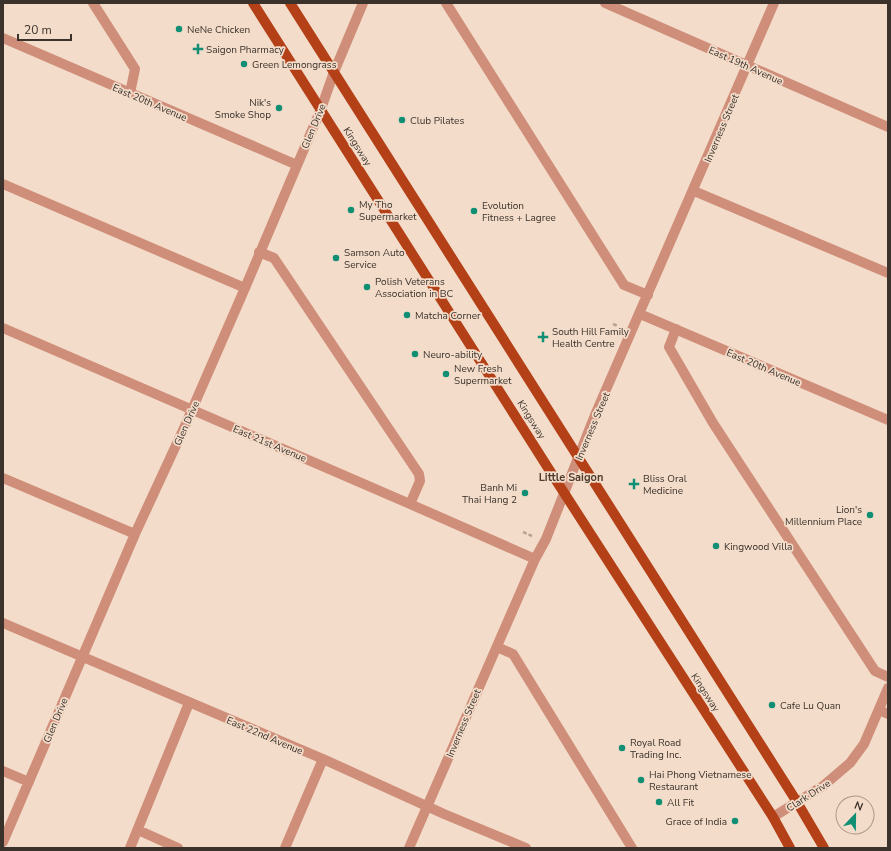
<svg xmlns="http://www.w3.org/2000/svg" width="891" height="851" font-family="'Nunito Sans',sans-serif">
	<rect width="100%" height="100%" fill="#f3dcc9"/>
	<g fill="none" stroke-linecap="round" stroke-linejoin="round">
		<path stroke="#b6a495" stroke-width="2.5" stroke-dasharray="4 2" stroke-linecap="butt" d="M613 324 618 326
			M523 532 532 536"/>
		<path stroke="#cf8e7a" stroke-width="10" d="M93 3 135 69 130 93
			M446 3 624 285 648 295
			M605 3 888 127
			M3 38 297 165
			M3 184 245 288
			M694 191 888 273
			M259 252 274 258 419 474 420 481 410 504
			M640 314 888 420
			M3 328 410 504 535 559
			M676 329 669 347 713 423 875 671 888 677
			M3 478 135 534
			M3 623 323 759 444 814 526 848
			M497 647 513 654 632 848
			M879 710 888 714
			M3 771 29 782
			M773 817 823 786 850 763 864 744 888 688
			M138 830 178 848
			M3 842 135 534 184 428 245 288 321 109 334 72 363 3
			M130 848 189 703
			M285 848 323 759
			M409 848 535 559 546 539 595 415 774 3"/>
		<path stroke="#b44017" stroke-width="10" d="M253 3 550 471 773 817 790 848
			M290 3 797 802 824 848"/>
	</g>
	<g fill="#108f75" stroke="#f3dcc9" stroke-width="1.5">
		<circle cx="179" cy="29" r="4"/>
		<path d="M196 43h4v4h4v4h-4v4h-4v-4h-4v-4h4z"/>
		<circle cx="244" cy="64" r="4"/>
		<circle cx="279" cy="108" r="4"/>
		<circle cx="402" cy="120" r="4"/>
		<circle cx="351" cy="210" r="4"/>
		<circle cx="474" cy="211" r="4"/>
		<circle cx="336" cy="258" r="4"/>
		<circle cx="367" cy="287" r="4"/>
		<circle cx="407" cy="315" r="4"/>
		<path d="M541 331h4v4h4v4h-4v4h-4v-4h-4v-4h4z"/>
		<circle cx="415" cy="354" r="4"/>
		<circle cx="446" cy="374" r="4"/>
		<path d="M632 478h4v4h4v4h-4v4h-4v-4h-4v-4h4z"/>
		<circle cx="525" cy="493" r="4"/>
		<circle cx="870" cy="515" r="4"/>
		<circle cx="716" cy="546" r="4"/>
		<circle cx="772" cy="705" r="4"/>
		<circle cx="622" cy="748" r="4"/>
		<circle cx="641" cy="780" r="4"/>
		<circle cx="659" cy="802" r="4"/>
		<circle cx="735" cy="821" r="4"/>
	</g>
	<g text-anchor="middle" stroke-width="3.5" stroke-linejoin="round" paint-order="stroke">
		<g font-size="10" fill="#3b322b" stroke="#f3dcc9" text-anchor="start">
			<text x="187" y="33">NeNe Chicken</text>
			<text x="206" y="53">Saigon Pharmacy</text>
			<text x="252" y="68">Green Lemongrass</text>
			<text x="271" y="106" text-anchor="end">Nik's<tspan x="271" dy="12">Smoke Shop</tspan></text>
			<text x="410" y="124">Club Pilates</text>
			<text x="359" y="208">My Tho<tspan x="359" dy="12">Supermarket</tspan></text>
			<text x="482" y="209">Evolution<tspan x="482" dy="12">Fitness + Lagree</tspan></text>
			<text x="344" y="256">Samson Auto<tspan x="344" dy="12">Service</tspan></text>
			<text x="375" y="285">Polish Veterans<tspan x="375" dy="12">Association in BC</tspan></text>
			<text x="415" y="319">Matcha Corner</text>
			<text x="552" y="335">South Hill Family<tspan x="552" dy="12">Health Centre</tspan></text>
			<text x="423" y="358">Neuro-ability</text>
			<text x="454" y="372">New Fresh<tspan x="454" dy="12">Supermarket</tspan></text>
			<text x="643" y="482">Bliss Oral<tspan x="643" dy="12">Medicine</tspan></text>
			<text x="517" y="491" text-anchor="end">Banh Mi<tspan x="517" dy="12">Thai Hang 2</tspan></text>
			<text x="862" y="513" text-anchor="end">Lion's<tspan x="862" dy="12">Millennium Place</tspan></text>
			<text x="724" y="550">Kingwood Villa</text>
			<text x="780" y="709">Cafe Lu Quan</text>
			<text x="630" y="746">Royal Road<tspan x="630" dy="12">Trading Inc.</tspan></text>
			<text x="649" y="778">Hai Phong Vietnamese<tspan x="649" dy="12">Restaurant</tspan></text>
			<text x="667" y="806">All Fit</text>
			<text x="727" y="825" text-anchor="end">Grace of India</text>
		</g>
		<g font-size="10" fill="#3b322b" stroke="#f3dcc9">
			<text transform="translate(746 65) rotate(24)" y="4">East 19th Avenue</text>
			<text transform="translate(150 102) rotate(23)" y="4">East 20th Avenue</text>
			<text transform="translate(313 126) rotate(-67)" y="4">Glen Drive</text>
			<text transform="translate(721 128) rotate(-67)" y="4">Inverness Street</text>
			<text transform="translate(358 146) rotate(58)" y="4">Kingsway</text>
			<text transform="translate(764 367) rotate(23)" y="4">East 20th Avenue</text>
			<text transform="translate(532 419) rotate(58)" y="4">Kingsway</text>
			<text transform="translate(186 423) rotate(-66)" y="4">Glen Drive</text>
			<text transform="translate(592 426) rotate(-67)" y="4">Inverness Street</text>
			<text transform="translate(270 443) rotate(23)" y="4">East 21st Avenue</text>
			<text transform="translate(706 692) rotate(57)" y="4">Kingsway</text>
			<text transform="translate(55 720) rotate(-67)" y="4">Glen Drive</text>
			<text transform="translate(463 723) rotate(-67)" y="4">Inverness Street</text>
			<text transform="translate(265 735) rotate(23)" y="4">East 22nd Avenue</text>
			<text transform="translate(808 795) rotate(-33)" y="4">Clark Drive</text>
		</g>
		<g font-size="11" font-weight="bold" fill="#4e3c2d" stroke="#f3dcc9">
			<text x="571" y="481">Little Saigon</text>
		</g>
	</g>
	<rect width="891" height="851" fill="none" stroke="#3b322b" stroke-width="8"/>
	<g transform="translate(855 815) rotate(22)"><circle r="19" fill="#f3dcc9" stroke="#a9988a"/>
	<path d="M0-3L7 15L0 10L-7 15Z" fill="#108f75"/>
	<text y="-6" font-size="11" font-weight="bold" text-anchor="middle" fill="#3b322b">N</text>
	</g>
	<path d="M18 34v6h53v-6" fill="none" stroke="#3b322b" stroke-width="2"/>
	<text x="24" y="34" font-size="12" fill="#3b322b" stroke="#f3dcc9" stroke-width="3" paint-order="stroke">20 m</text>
</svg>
